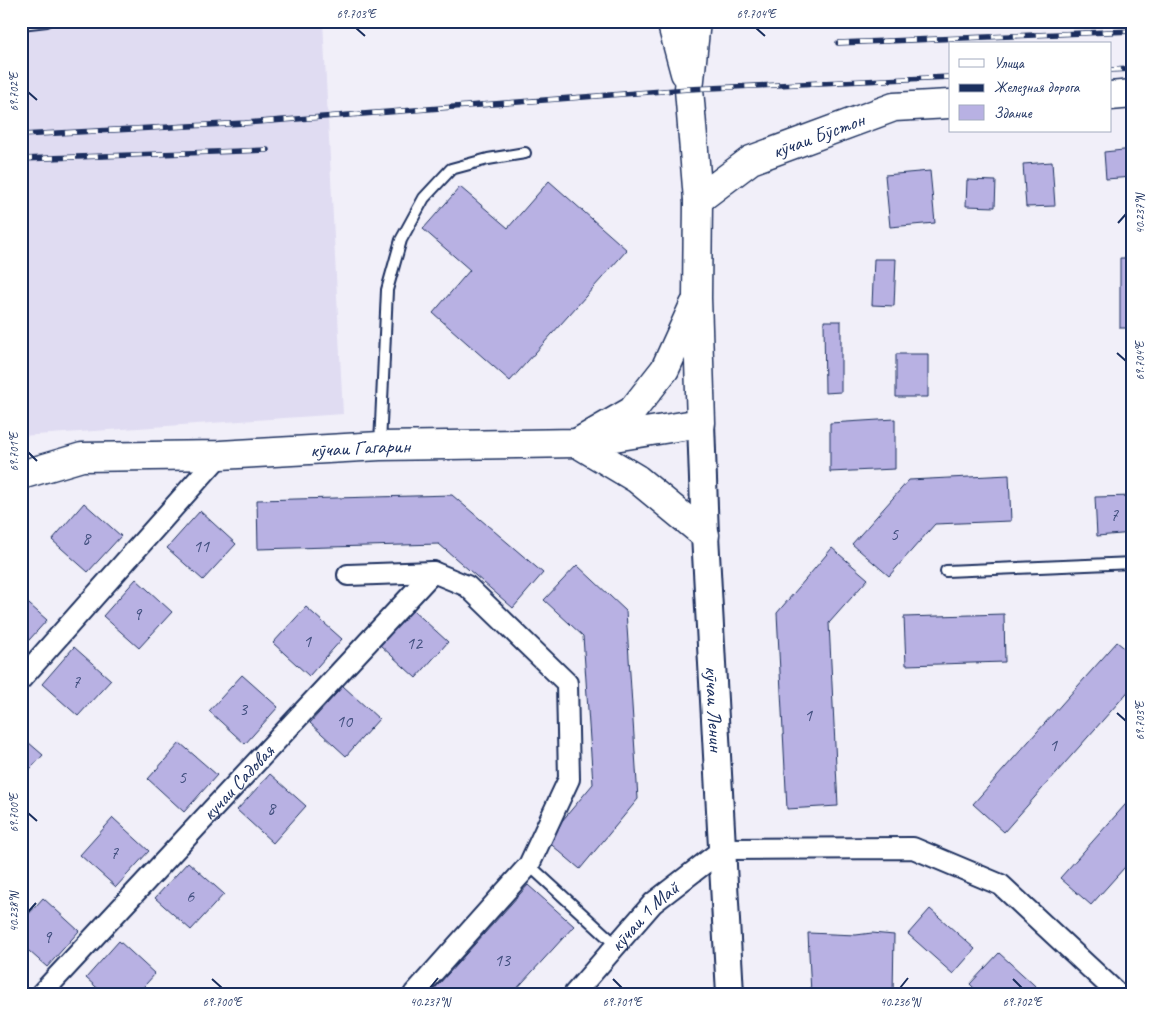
<svg xmlns="http://www.w3.org/2000/svg" width="1154" height="1015" font-family="Caveat,sans-serif">
	<rect width="100%" height="100%" fill="#f1eff9"/>
	<filter id="ink" filterUnits="userSpaceOnUse"><feTurbulence type="fractalNoise" baseFrequency=".02" numOctaves="2"/><feDisplacementMap in="SourceGraphic" scale="10" xChannelSelector="R" yChannelSelector="G"/><feConvolveMatrix kernelMatrix="1 2 1 2 8 2 1 2 1" color-interpolation-filters="sRGB"/></filter>
	<g filter="url(#ink)">
		<path fill="#e0dcf2" d="M21 21H323L343 414 21 436Z"/>
		<path fill="#b8b1e3" stroke="#1b2f5e" d="M1133 149V177L1106 179 1104 152Z
			M1052 162 1055 206 1026 207 1023 164Z
			M930 171 935 223 890 227 885 175Z
			M967 180 996 181 995 207 966 206Z
			M549 181 627 250 510 381 433 313 470 270 423 229 460 187 508 228Z
			M1120 258H1133V328H1120Z
			M874 259H896L894 306 872 305Z
			M824 321H841V392L825 393Z
			M1131 339H1133V393H1132Z
			M896 354H928V397H896Z
			M895 419V469L830 472V423Z
			M1009 475 1011 521 935 524 889 576 852 544 909 480Z
			M452 495 543 573 513 608 439 544 258 549 257 500Z
			M1133 496V533L1097 536 1095 497Z
			M84 503 121 536 88 572 52 540Z
			M200 511 236 544 203 580 167 548Z
			M832 548 868 579 829 623 838 806 787 809 777 613Z
			M577 565 626 611 638 799 580 869 546 840 593 784 583 636 544 600Z
			M136 579 172 612 139 648 103 616Z
			M21 597 47 620 21 649Z
			M306 607 342 639 309 676 273 643Z
			M412 609 448 642 416 678 380 645Z
			M1004 614 1005 662 906 665 904 617Z
			M1117 642 1133 655V686L1004 832 973 804Z
			M74 647 111 680 78 716 42 684Z
			M242 675 278 707 245 744 209 711Z
			M343 686 379 719 346 756 310 723Z
			M21 736 43 755 21 779Z
			M180 743 217 775 184 812 148 779Z
			M270 774 306 806 273 843 237 810Z
			M1133 796V858L1091 905 1060 878Z
			M113 818 149 851 116 887 80 855Z
			M188 862 224 894 191 930 155 898Z
			M528 885 574 926 512 994H430Z
			M43 898 79 931 47 967 21 944V923Z
			M930 909 975 949 953 974 908 934Z
			M808 933 856 935 872 933 894 935 893 994H811Z
			M119 941 155 974 137 994H104L86 978Z
			M999 953 1044 994H980L970 984Z"/>
		<g fill="none" stroke-linecap="round" stroke-linejoin="round">
			<defs>
				<path id="service" d="M21 24 47 21
					M380 445 387 290 401 240 424 198 451 169 488 159 525 153
					M946 571 1133 563
					M529 865 616 945"/>
				<g id="minor">
					<path d="M348 575 433 572 467 586 567 683 569 779 529 865 414 994"/>
					<path d="M21 679 220 455"/>
					<path id="s1" d="M41 994 433 572"/>
					<path id="s2" d="M574 994 653 903 723 849 913 848 1001 885 1118 994"/>
				</g>
				<g id="tertiary">
					<path id="s3" d="M701 423 705 535 730 994"/>
				</g>
				<g id="secondary">
					<path d="M671 21 685 73"/>
					<path d="M1110 96 1133 94"/>
					<path id="s4" d="M698 200 751 160 894 107 950 104"/>
					<path d="M694 305 665 369 632 411 577 443 637 479 705 535"/>
					<path id="s5" d="M21 475 82 457 220 455 380 446 577 443 701 423 697 298 698 200 689 89 696 21"/>
				</g>
			</defs>
			<use href="#service" stroke="#1b2f5e" stroke-width="14"/>
			<use href="#minor" stroke="#1b2f5e" stroke-width="24"/>
			<use href="#tertiary" stroke="#1b2f5e" stroke-width="30"/>
			<use href="#secondary" stroke="#1b2f5e" stroke-width="31"/>
			<use href="#service" stroke="#fff" stroke-width="10"/>
			<use href="#minor" stroke="#fff" stroke-width="20"/>
			<use href="#tertiary" stroke="#fff" stroke-width="26"/>
			<use href="#secondary" stroke="#fff" stroke-width="28"/>
			<defs>
				<path id="rail" d="M838 43 1133 31
					M1110 70 1133 69
					M21 135 245 123 689 89 950 77
					M21 159 267 150"/>
			</defs>
			<use href="#rail" stroke="#1b2f5e" stroke-width="5.5"/>
			<use href="#rail" stroke="#fff" stroke-width="4" stroke-dasharray="11" stroke-linecap="butt"/>
		</g>
	</g>
	<path fill="none" stroke="#1b2f5e" stroke-width="2" d="M356 28 365 36M756 28 765 36M28 92 37 100M1118 223 1126 214M1117 353 1126 361M28 452 37 461M1117 713 1126 721M28 813 37 821M28 912 36 903M212 979 222 988M613 979 622 988M1013 979 1022 988M430 988 438 978M900 988 908 978"/>
	<g text-anchor="middle" stroke-width="5" stroke-linejoin="round" paint-order="stroke">
		<g font-size="18" fill="#42507f">
			<text x="1114" y="521">7</text>
			<text x="894" y="540">5</text>
			<text x="86" y="544">8</text>
			<text x="201" y="552">11</text>
			<text x="137" y="620">9</text>
			<text x="307" y="647">1</text>
			<text x="414" y="649">12</text>
			<text x="76" y="688">7</text>
			<text x="243" y="715">3</text>
			<text x="808" y="721">1</text>
			<text x="344" y="727">10</text>
			<text x="1053" y="751">1</text>
			<text x="182" y="783">5</text>
			<text x="271" y="814">8</text>
			<text x="114" y="859">7</text>
			<text x="190" y="902">6</text>
			<text x="47" y="943">9</text>
			<text x="502" y="966">13</text>
		</g>
		<g font-size="20" fill="#1b2f5e" stroke="#fff">
			<text dy="7" stroke="none"><textPath href="#s4" startOffset="138">кӯчаи Бӯстон</textPath></text>
			<text dy="7" stroke="none"><textPath href="#s5" startOffset="342">кӯчаи Гагарин</textPath></text>
			<text dy="7" stroke="none"><textPath href="#s3" startOffset="286">кӯчаи Ленин</textPath></text>
			<text dy="7" stroke="none"><textPath href="#s1" startOffset="289">кучаи Садовая</textPath></text>
			<text dy="7" stroke="none"><textPath href="#s2" startOffset="105">кӯчаи 1 Май</textPath></text>
		</g>
	</g>
	<rect width="1154" height="1015" fill="none" stroke="#fff" stroke-width="55"/>
	<rect x="949" y="42" width="162" height="90" fill="#ffffff" stroke="#a4acbf"/>
	<rect x="959" y="59" width="25" height="8" fill="#ffffff" stroke="#a4acbf"/>
	<text x="994" y="68" font-size="15" fill="#1b2f5e">Улица</text>
	<rect x="959" y="84" width="25" height="8" fill="#1b2f5e" stroke="#a4acbf"/>
	<text x="994" y="92" font-size="15" fill="#1b2f5e">Железная дорога</text>
	<rect x="959" y="105" width="25" height="15" fill="#b8b1e3" stroke="#a4acbf"/>
	<text x="994" y="118" font-size="15" fill="#1b2f5e">Здание</text>
	<rect x="28" y="28" width="1098" height="960" fill="none" stroke="#1b2f5e" stroke-width="2"/>
	<g font-size="12" text-anchor="middle" fill="#1b2f5e">
		<text x="356" y="18">69.703°E</text>
		<text x="756" y="18">69.704°E</text>
		<text transform="translate(14 92) rotate(-90)" y="4">69.702°E</text>
		<text transform="translate(1140 214) rotate(-90)" y="4">40.237°N</text>
		<text transform="translate(1140 361) rotate(-90)" y="4">69.704°E</text>
		<text transform="translate(14 452) rotate(-90)" y="4">69.701°E</text>
		<text transform="translate(1140 721) rotate(-90)" y="4">69.703°E</text>
		<text transform="translate(14 813) rotate(-90)" y="4">69.700°E</text>
		<text transform="translate(14 912) rotate(-90)" y="4">40.238°N</text>
		<text x="222" y="1006">69.700°E</text>
		<text x="430" y="1006">40.237°N</text>
		<text x="622" y="1006">69.701°E</text>
		<text x="900" y="1006">40.236°N</text>
		<text x="1022" y="1006">69.702°E</text>
	</g>
</svg>
